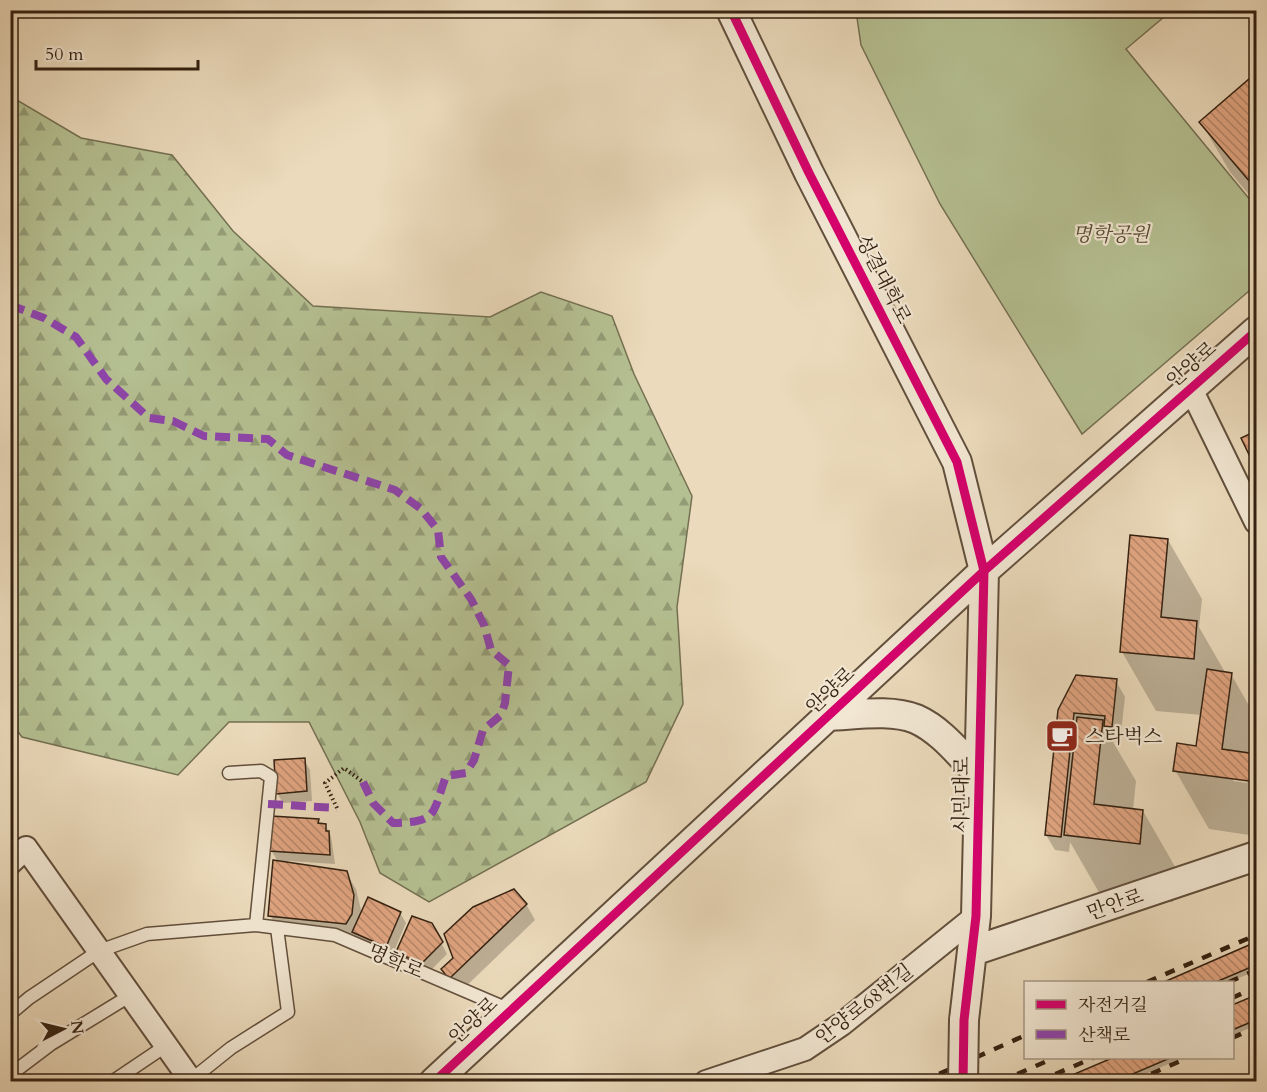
<svg xmlns="http://www.w3.org/2000/svg" width="1267" height="1092" font-family="Cardo,'Noto Serif KR',serif">
	<defs>
		<pattern id="forest-firs" width="22" height="20" patternUnits="userSpaceOnUse" patternTransform="scale(1.5)"><rect width="22" height="20" fill="#b5c092"/><path d="M5 1l3.5 6h-7zM16 11l3.5 6h-7z" fill="#949c76"/></pattern>
		<pattern id="building-back-hatch" width="6" height="6" patternUnits="userSpaceOnUse" patternTransform="scale(1.5)"><rect width="6" height="6" fill="#e1a581"/><path d="M-1 5l2 2M0 0l6 6M5-1l2 2" fill="none" stroke="#b78668"/></pattern>
	</defs>
	<rect width="100%" height="100%" fill="#ebdabb"/>
	<filter id="stains"><feTurbulence type="fractalNoise" baseFrequency=".00333" numOctaves="4"/><feColorMatrix values="0 0 0 0 .2 0 0 0 0 .09 0 0 0 0 .02 0 0 0 .5 -.17"/></filter>
	<radialGradient id="worn" r=".72"><stop offset=".6" stop-color="#630" stop-opacity="0"/><stop offset="1" stop-color="#630" stop-opacity=".3"/></radialGradient>
	<path fill="url(#forest-firs)" stroke="#747052" stroke-width="1.5" d="M11 92 15 99 81 138 172 155 233 231 313 306 490 317 541 292 612 316 634 374 692 496 677 607 683 704 646 782 429 902 380 873 360 822 309 722H229L178 775 22 737 10 721Z"/>
	<path fill="#b5c092" stroke="#747052" stroke-width="1.5" d="M856 11H1171L1126 49 1256 207V285L1082 434 940 204 861 45Z"/>
	<path fill="#0003" fill-rule="evenodd" d="M1256 75V203L1230 172 1201 122Z
		M1168 540 1202 599 1199 627 1226 674H1231L1256 718V836L1209 829 1175 770 1197 747 1202 715 1156 711 1122 652ZM1233 778 1248 780 1247 783 1233 781Z
		M1116 681 1125 697 1120 742H1113L1136 781 1133 810 1143 811 1177 870 1173 902 1100 894 1070 842 1069 852 1055 850 1046 835 1060 710Z
		M304 760 310 770 312 801 283 803 277 793Z
		M318 820 321 825H325L331 836 335 864 288 861V864L346 873 356 889 362 914 400 913 406 923 392 956 360 943 356 936 354 939 279 931 270 915 278 862 271 850Z
		M526 904 535 920 459 993 443 969Z
		M431 924 447 954 427 974 404 962 398 952Z
		M1256 944V971L1229 982H1168Z
		M1256 997V1025L1232 1036V1007Z
		M1115 1058H1182L1127 1082H1060Z"/>
	<path fill="url(#building-back-hatch)" stroke="#342111" stroke-width="1.5" d="M1256 73V189L1199 122Z
		M1256 431V469L1241 438Z
		M1130 535 1168 539 1161 617 1197 621 1194 659 1120 652Z
		M1207 669 1232 673 1222 749 1256 754V782L1173 771 1177 743 1196 746Z
		M1076 675 1117 679 1112 727 1104 726 1105 716 1074 713 1061 837 1045 835 1058 710Z
		M1077 717 1103 720 1094 804 1143 810 1140 844 1064 835Z
		M305 758 307 791 276 794 274 760Z
		M271 816 319 819 318 823 326 824V831H329L330 855 269 851Z
		M273 860 347 871 354 895 352 914 346 924 268 916Z
		M514 889 527 904 449 979 441 969 453 958 444 934 473 907Z
		M368 897 401 912 386 947 352 932Z
		M412 916 432 923 443 942 421 964 396 952Z
		M1256 942V965L1216 982H1164Z
		M1256 995V1020L1232 1030V1005Z
		M1112 1058H1170L1114 1082H1056Z"/>
	<g fill="none" stroke-linecap="round" stroke-linejoin="round">
		<defs>
			<path id="service" d="M229 773 261 771 271 777 256 925
				M10 1014 29 998 99 951 147 934 256 925 335 935 510 1010
				M10 1075 51 1044 131 995
				M191 1080 231 1048 288 1012 277 928
				M112 1082 167 1045"/>
			<path id="minor" d="M1191 389 1256 522
				M10 863 26 848 192 1082
				M706 1082 805 1049 842 1024 976 916"/>
			<path id="tertiary" d="M731 10 809 173 957 462 984 571 976 916 964 1020
				M828 716C856 715 890 709 916 719 941 730 960 755 979 774
				M973 951 1256 856
				M434 1082 984 571 1256 331"/>
		</defs>
		<use href="#service" stroke="#624f3c" stroke-width="15"/>
		<use href="#minor" stroke="#624f3c" stroke-width="26"/>
		<use href="#tertiary" stroke="#624f3c" stroke-width="32"/>
		<path stroke="#342111" stroke-width="4" stroke-dasharray="1.5 3" stroke-linecap="butt" d="M337 808 325 783 344 768 363 782"/>
		<use href="#service" stroke="#f2e7d3" stroke-width="12"/>
		<use href="#minor" stroke="#f2e7d3" stroke-width="22"/>
		<use href="#tertiary" stroke="#f2e7d3" stroke-width="28"/>
		<path stroke="#342111" stroke-width="4.5" stroke-dasharray="10 10" stroke-linecap="butt" d="M1147 982 1256 935
			M1229 982 1256 970
			M1232 998 1256 987
			M1232 1038 1256 1027
			M921 1082 1026 1035
			M999 1082 1054 1058
			M1037 1082 1093 1058
			M1133 1082 1187 1058"/>
		<defs>
			<path id="tertiary-bridge" d="M963 1082 964 1020"/>
		</defs>
		<use href="#tertiary-bridge" stroke="#624f3c" stroke-width="32" stroke-linecap="butt"/>
		<use href="#tertiary-bridge" stroke="#f2e7d3" stroke-width="28"/>
		<path stroke="#8e44ad" stroke-width="8" stroke-dasharray="15 8" stroke-linecap="butt" d="M10 305 44 318 76 337 106 379 149 418 173 421 204 436 268 439 287 455 395 490 420 508 438 530 441 557 471 599 484 625 491 650 509 665 505 703 501 715 483 730 474 760 466 773 446 776C432 815 438 822 393 823L373 803 363 782
			M268 804 337 808"/>
		<defs>
			<path id="cycleway" d="M731 10 809 173 957 462 984 571 976 916 964 1020 963 1082
				M434 1082 984 571 1256 331"/>
		</defs>
		<use href="#cycleway" stroke="#f2e7d3" stroke-width="13"/>
		<use href="#cycleway" stroke="#d6006c" stroke-width="9"/>
	</g>
	<defs>
		<symbol id="cafe-square" viewBox="-11 -11 22 22"><rect x="-9" y="-9" width="18" height="18" rx="4" fill="#8f2418" stroke="#f2e7d3"/><path d="M-5.5-4.5H6V0H3Q3 3.5 0 3.5H-2.5Q-5.5 3.5-5.5 0ZM3-3.2v2h1.7v-2ZM-6 4.5H4V6H-6Z" fill="#fff"/></symbol>
	</defs>
	<g fill-rule="evenodd">
		<use href="#cafe-square" x="1043" y="717" width="38" height="38"/>
	</g>
	<g text-anchor="middle" stroke-width="4.5" stroke-linejoin="round" paint-order="stroke">
		<g font-size="20" font-style="italic" fill="#544931" stroke="#f2e7d3">
			<text x="1111" y="241">명학공원</text>
		</g>
		<g font-size="20" fill="#342111" stroke="#f2e7d3">
			<text transform="translate(884 279) rotate(63)" y="7">성결대학로</text>
			<text transform="translate(1191 364) rotate(-41)" y="7">안양로</text>
			<text transform="translate(830 690) rotate(-43)" y="7">안양로</text>
			<text transform="translate(961 795) rotate(-89)" y="7">시민대로</text>
			<text transform="translate(1115 904) rotate(-19)" y="7">만안로</text>
			<text transform="translate(396 961) rotate(23)" y="7">명학로</text>
			<text transform="translate(864 1004) rotate(-38)" y="7">안양로68번길</text>
			<text transform="translate(473 1020) rotate(-43)" y="7">안양로</text>
		</g>
		<g font-size="20" fill="#342111" stroke="#f2e7d3" text-anchor="start">
			<text x="1085" y="743">스타벅스</text>
		</g>
	</g>
	<rect width="1267" height="1092" fill="none" stroke="#ebdabb" stroke-width="36"/>
	<rect x="12" y="12" width="1243" height="1068" fill="none" stroke="#342111" stroke-width="3"/>
	<rect x="18" y="18" width="1231" height="1056" fill="none" stroke="#342111" stroke-width="1.5"/>
	<rect x="1024" y="981" width="210" height="78" fill="#f2e7d3" stroke="#a69885" stroke-width="1.5"/>
	<rect x="1036" y="1000" width="30" height="9" fill="#d6006c" stroke="#a69885" stroke-width="1.5"/>
	<text x="1078" y="1011" font-size="18" fill="#342111">자전거길</text>
	<rect x="1036" y="1030" width="30" height="9" fill="#8e44ad" stroke="#a69885" stroke-width="1.5"/>
	<text x="1078" y="1041" font-size="18" fill="#342111">산책로</text>
	<g transform="translate(63 1029) rotate(83)" stroke="#f2e7d3" stroke-width="4.5" paint-order="stroke">
	<path d="M0-4.5L10 22L0 15L-10 22Z" fill="#342111"/>
	<text y="-9" font-size="16" font-weight="bold" text-anchor="middle" fill="#342111">N</text>
	</g>
	<path d="M36 60v9h162v-9" fill="none" stroke="#342111" stroke-width="3"/>
	<text x="45" y="60" font-size="18" fill="#342111" stroke="#f2e7d3" stroke-width="4.5" paint-order="stroke">50 m</text>
	<rect width="100%" height="100%" filter="url(#stains)"/>
	<rect width="100%" height="100%" fill="url(#worn)"/>
</svg>
